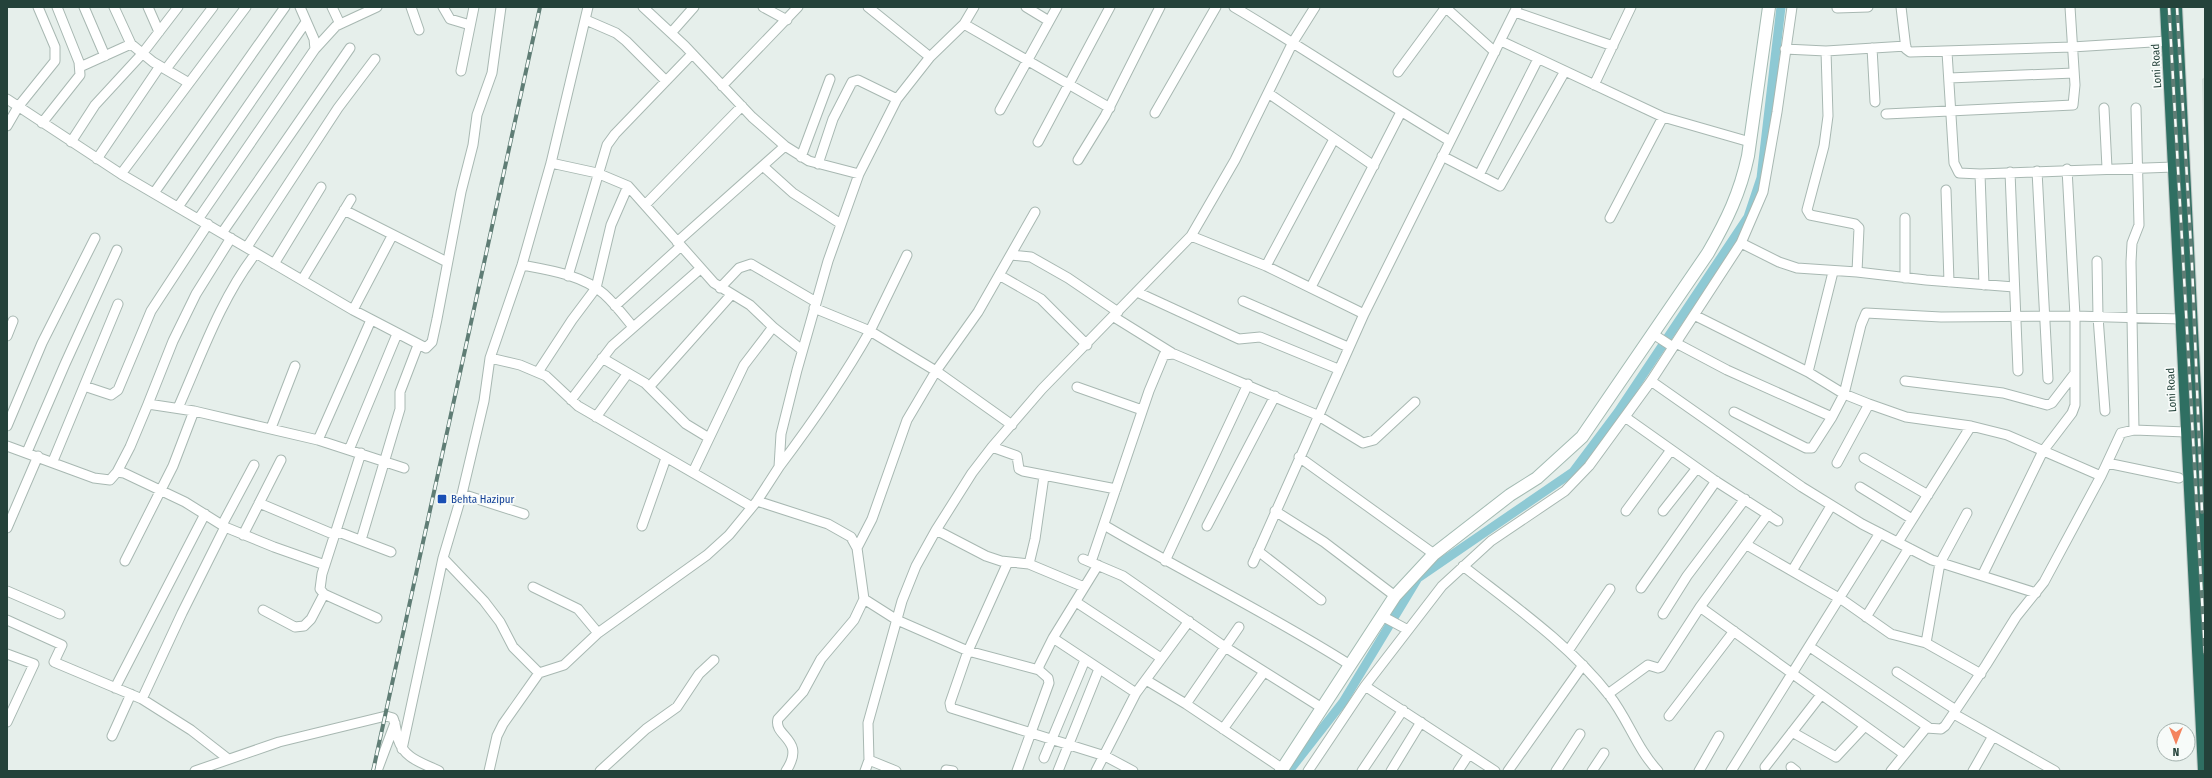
<svg xmlns="http://www.w3.org/2000/svg" width="2212" height="778" font-family="'Fira Sans Condensed',sans-serif">
	<rect width="100%" height="100%" fill="#e6efeb"/>
	<path fill="#d4dfda" d="M2205 77V186L2202 79Z"/>
	<g fill="none" stroke-linecap="round" stroke-linejoin="round">
		<path stroke="#8ec9d4" stroke-width="9" d="M1289 771 1343 702 1418 578 1573 472 1618 412 1748 217 1761 178 1781 7"/>
		<defs>
			<path id="street" d="M84 7 105 56
				M114 7 131 44 153 62 189 83
				M148 7 159 32
				M332 7 340 24
				M411 7 419 30
				M443 7 450 19 470 25
				M643 7 685 46 752 117 785 146 809 161 859 174
				M763 7 787 20
				M868 7 930 57
				M1026 7 1049 21
				M1234 7C1307 50 1377 98 1450 141
				M1445 7 1495 52
				M1901 7 1906 49 1910 52 2072 47 2168 41
				M1837 8 1868 7
				M1515 12 1613 46
				M586 20 616 33 626 41 666 81
				M964 24 1110 108
				M671 33 694 7
				M1501 41 1663 117 1750 142
				M1872 48 1875 102
				M315 49 336 26 377 7
				M1785 49 1826 51 1906 46
				M1947 52 1954 163 1959 173 1980 174 2174 167
				M80 67 131 44
				M166 69 213 7
				M461 71 474 7
				M1398 72 1446 7
				M1949 78 2074 73
				M1594 85 1631 7
				M722 86 798 7
				M1268 93 1374 166
				M7 99 121 174 353 310 426 348 432 342 437 319 461 192 473 145 477 115 492 73 501 7
				M2104 108 2107 168
				M1000 110 1057 7
				M1155 113 1216 7
				M1886 114 2073 105 2075 85 2070 7
				M42 123 80 75 79 62 57 7
				M7 126 18 107 55 61V47L38 7
				M71 142 95 105 142 54 178 7
				M1038 142 1110 7
				M1442 156 1500 186 1565 71
				M801 157 830 79
				M97 159 160 66
				M1078 160 1105 116 1160 7
				M551 163 597 173 628 186 714 283 750 305 773 327 802 350
				M818 164 833 119 852 82 858 80 897 99
				M763 166 793 193 841 224
				M2037 171 2048 379
				M2010 172 2018 371
				M121 174 246 7
				M1980 174 1984 285
				M1479 175 1538 59
				M1946 190 1949 282
				M154 193 285 7
				M645 205 742 106
				M178 207 306 22
				M344 210 447 262
				M199 218 315 49 314 39 300 7
				M1610 218 1663 117
				M222 233 350 48
				M1191 236 1266 266 1364 314
				M677 242 785 146
				M1741 243 1779 262 1797 268 1857 272 1859 228 1855 224 1810 215 1807 210 1824 146 1828 116 1826 51
				M247 247 338 108 375 59
				M1011 255 1031 257 1068 278 1118 312
				M2097 261 2098 317 2105 411
				M274 264 321 187
				M522 265C549 270 583 275 604 294 615 304 624 316 633 327
				M1266 266 1334 139
				M1857 272 1926 280 2014 287
				M999 275 1041 299 1087 345
				M568 276 607 145 615 134 692 54
				M1905 278V218
				M302 280 351 199
				M1311 287 1401 112
				M720 288 739 268 751 264 816 302
				M1137 292 1239 339 1260 337 1338 369
				M1243 301 1348 347
				M615 306 681 246
				M814 308 870 331 907 255
				M353 310 392 236
				M1694 315 1808 372 1844 394 1869 404 1906 417 1971 426 2007 435 2101 476
				M1114 317 1172 353
				M1653 334 1673 347
				M7 336 13 321
				M1676 343 1727 370 1832 417
				M490 358 520 365 546 376 578 406 752 507
				M602 358 645 383 686 424 709 438
				M538 372 572 320 596 288 611 225 628 186
				M1808 372 1833 272
				M1651 381 1802 487 1862 524 1932 560 2036 593
				M1905 381 2003 393 2047 405 2052 403 2075 373
				M84 386 111 395 118 390 151 311 208 224
				M650 386 731 295
				M1077 387 1142 410
				M571 400 612 346 700 269
				M148 404 173 341 196 294 231 238
				M178 408C201 356 221 298 256 253
				M1734 412 1806 448H1812L1832 417 1844 394 1861 325 1866 313 1941 317 2075 316 2181 319
				M596 417 628 373
				M1625 417 1714 480 1778 521
				M7 426 42 343 95 238
				M271 428 295 366
				M2134 430 2131 262 2132 243 2139 225 2136 108
				M318 440 371 320
				M7 446 94 478 110 480 117 472 124 473 185 502 225 527 274 547 325 565
				M992 447 1017 456 1019 469 1023 471 1116 489
				M349 450 397 334
				M27 452 65 364 117 250
				M361 453 322 574 320 589 324 594 377 618
				M1299 457 1434 554
				M1864 458 1928 495
				M53 461 118 304
				M1837 463 1869 404
				M2107 463 2179 478
				M779 467C812 423 843 379 870 331L936 371 1012 425
				M117 472 130 447 148 404 194 411 318 440 404 468
				M693 472 744 365 773 327
				M1860 487 1912 519
				M462 494 524 514
				M757 501 828 524 851 537 857 548 864 599 854 620 821 659 803 692 778 719C773 737 807 739 786 771
				M259 503 335 535
				M1275 511 1324 542 1395 596
				M1626 511 1671 450
				M1663 511 1697 468
				M222 525 254 465
				M1104 525C1185 573 1270 614 1350 665
				M642 526 666 458
				M1207 526 1275 396
				M7 528 38 456
				M936 530 986 556 1001 561 1029 564 1084 587
				M336 531 391 552
				M243 535 281 460
				M361 540 400 409V392L418 345
				M1898 542 1971 426
				M1747 545 1844 601 1891 634 1926 643 1940 563 1967 513
				M857 548 872 519 907 420 936 371 978 312 1035 212
				M1258 551 1321 600
				M443 558 484 601 500 622 513 647 539 673
				M1083 559 1123 576 1225 647 1322 708
				M125 561 173 466 194 411
				M1165 561 1248 384
				M1008 562 968 651 950 703 951 708 1105 756 1133 771
				M1091 562 1149 391 1164 355 1174 354 1317 415 1363 443 1374 440 1415 402
				M1253 563 1364 314 1517 7
				M1029 564 1035 539 1044 476
				M1463 566C1514 606 1569 644 1609 695 1628 719 1637 749 1658 771
				M1792 571 1831 506
				M1983 574 2043 451 2072 413 2075 405V316L2067 169
				M533 587 578 609 598 633
				M1641 588 1716 481
				M7 591 60 614
				M864 599 897 620 968 651 1039 670
				M1076 602 1161 658
				M1700 607 1904 754
				M263 610 295 627 304 626 311 619 324 594
				M1663 614 1687 576 1745 499
				M1382 616 1408 630
				M1866 617 1909 548
				M7 620 62 645 54 662 142 699 191 730 227 758
				M1053 638 1136 693
				M1926 643 1981 674
				M1810 647 1928 727
				M1568 651 1610 589
				M7 654 34 664 7 722
				M1897 672 1956 710
				M1146 680 1186 704 1283 769
				M1365 686 1495 771
				M115 688 205 514
				M1608 694 1648 665 1658 668 1661 667 1700 607 1768 514
				M142 699 182 613 225 527
				M1186 704 1239 627
				M1954 714 2055 771
				M1669 716 1734 631
				M1223 729 1264 672
				M1792 732 1836 757 1865 726
				M112 736 131 694
				M402 749 443 558 462 494 484 401 490 358 522 265 551 163 588 7
				M1044 758 1085 660
				M869 760 896 771
				M1765 767 1821 695
				M1791 767 1796 771
				M946 770 953 771
				M195 771 279 742 386 716 393 718C396 725 396 732 398 739 404 759 423 763 439 771
				M377 771 395 723
				M489 771 497 736 503 724 539 673 564 665 598 633 707 555 729 535 757 501 779 467 781 434 797 370 828 261 859 174 897 99 930 57 964 24 974 7
				M600 771 646 729 677 707 699 674 714 660
				M865 771 869 760 868 723 902 601 916 566 936 530 972 473 992 447 1042 389 1191 236 1235 160 1293 42 1315 7
				M1017 771 1049 683 1048 678 1039 670V666L1053 638 1098 565
				M1058 771 1099 669
				M1096 771 1136 693 1189 621
				M1308 771 1365 686 1442 586 1491 541 1565 491 1589 466 1651 381 1741 243 1763 192 1777 112 1792 7
				M1362 771 1403 710
				M1391 771 1421 722
				M1458 771 1469 754
				M1508 771 1583 665
				M1556 771 1580 734
				M1592 771 1604 753
				M1699 771 1719 736
				M1731 771 1880 533
				M1891 771 1926 728 1941 729 1945 726 1986 665 2016 617 2044 582 2101 476 2121 433 2134 430 2186 432
				M1973 771 1993 736"/>
			<path id="secondary" d="M1281 771 1395 596 1434 554 1510 495 1537 478 1582 437 1708 253C1727 220 1740 193 1748 156L1769 7"/>
			<path id="highway" d="M2166 7 2204 771
				M2176 7 2205 593"/>
		</defs>
		<use href="#street" stroke="#a8b8b2" stroke-width="11"/>
		<use href="#secondary" stroke="#a4bbb3" stroke-width="14"/>
		<use href="#highway" stroke="#c2cac8" stroke-width="14"/>
		<use href="#street" stroke="#fff" stroke-width="9"/>
		<use href="#secondary" stroke="#fff" stroke-width="12"/>
		<use href="#highway" stroke="#2f6f62" stroke-width="12"/>
		<defs>
			<path id="rail" d="M2169 7 2205 653
				M2177 7 2192 264 2202 512
				M373 771 540 7"/>
		</defs>
		<use href="#rail" stroke="#5f7d75" stroke-width="4"/>
		<use href="#rail" stroke="#f7fbf9" stroke-width="2.5" stroke-dasharray="8" stroke-linecap="butt"/>
	</g>
	<rect fill="#1a4fb4" stroke="#f7fbf9" stroke-width="1.5" x="437" y="494" width="10" height="10" rx="2"/>
	<g text-anchor="middle" stroke-width="3.5" stroke-linejoin="round" paint-order="stroke">
		<g font-size="11" fill="#24423a" stroke="#f7fbf9">
			<text transform="translate(2156 66) rotate(-93)" y="4">Loni Road</text>
			<text transform="translate(2171 390) rotate(-93)" y="4">Loni Road</text>
		</g>
		<g font-size="11" fill="#164399" stroke="#f7fbf9" text-anchor="start">
			<text x="451" y="503">Behta Hazipur</text>
		</g>
	</g>
	<rect width="2212" height="778" fill="none" stroke="#24423a" stroke-width="16"/>
	<g transform="translate(2176 742) rotate(180)"><circle r="19" fill="#f7fbf9" stroke="#a3b1ad"/>
	<path d="M0-3L7 15L0 10L-7 15Z" fill="#f4845f"/>
	<text y="-6" font-size="11" font-weight="bold" text-anchor="middle" fill="#24423a">N</text>
	</g>
</svg>
